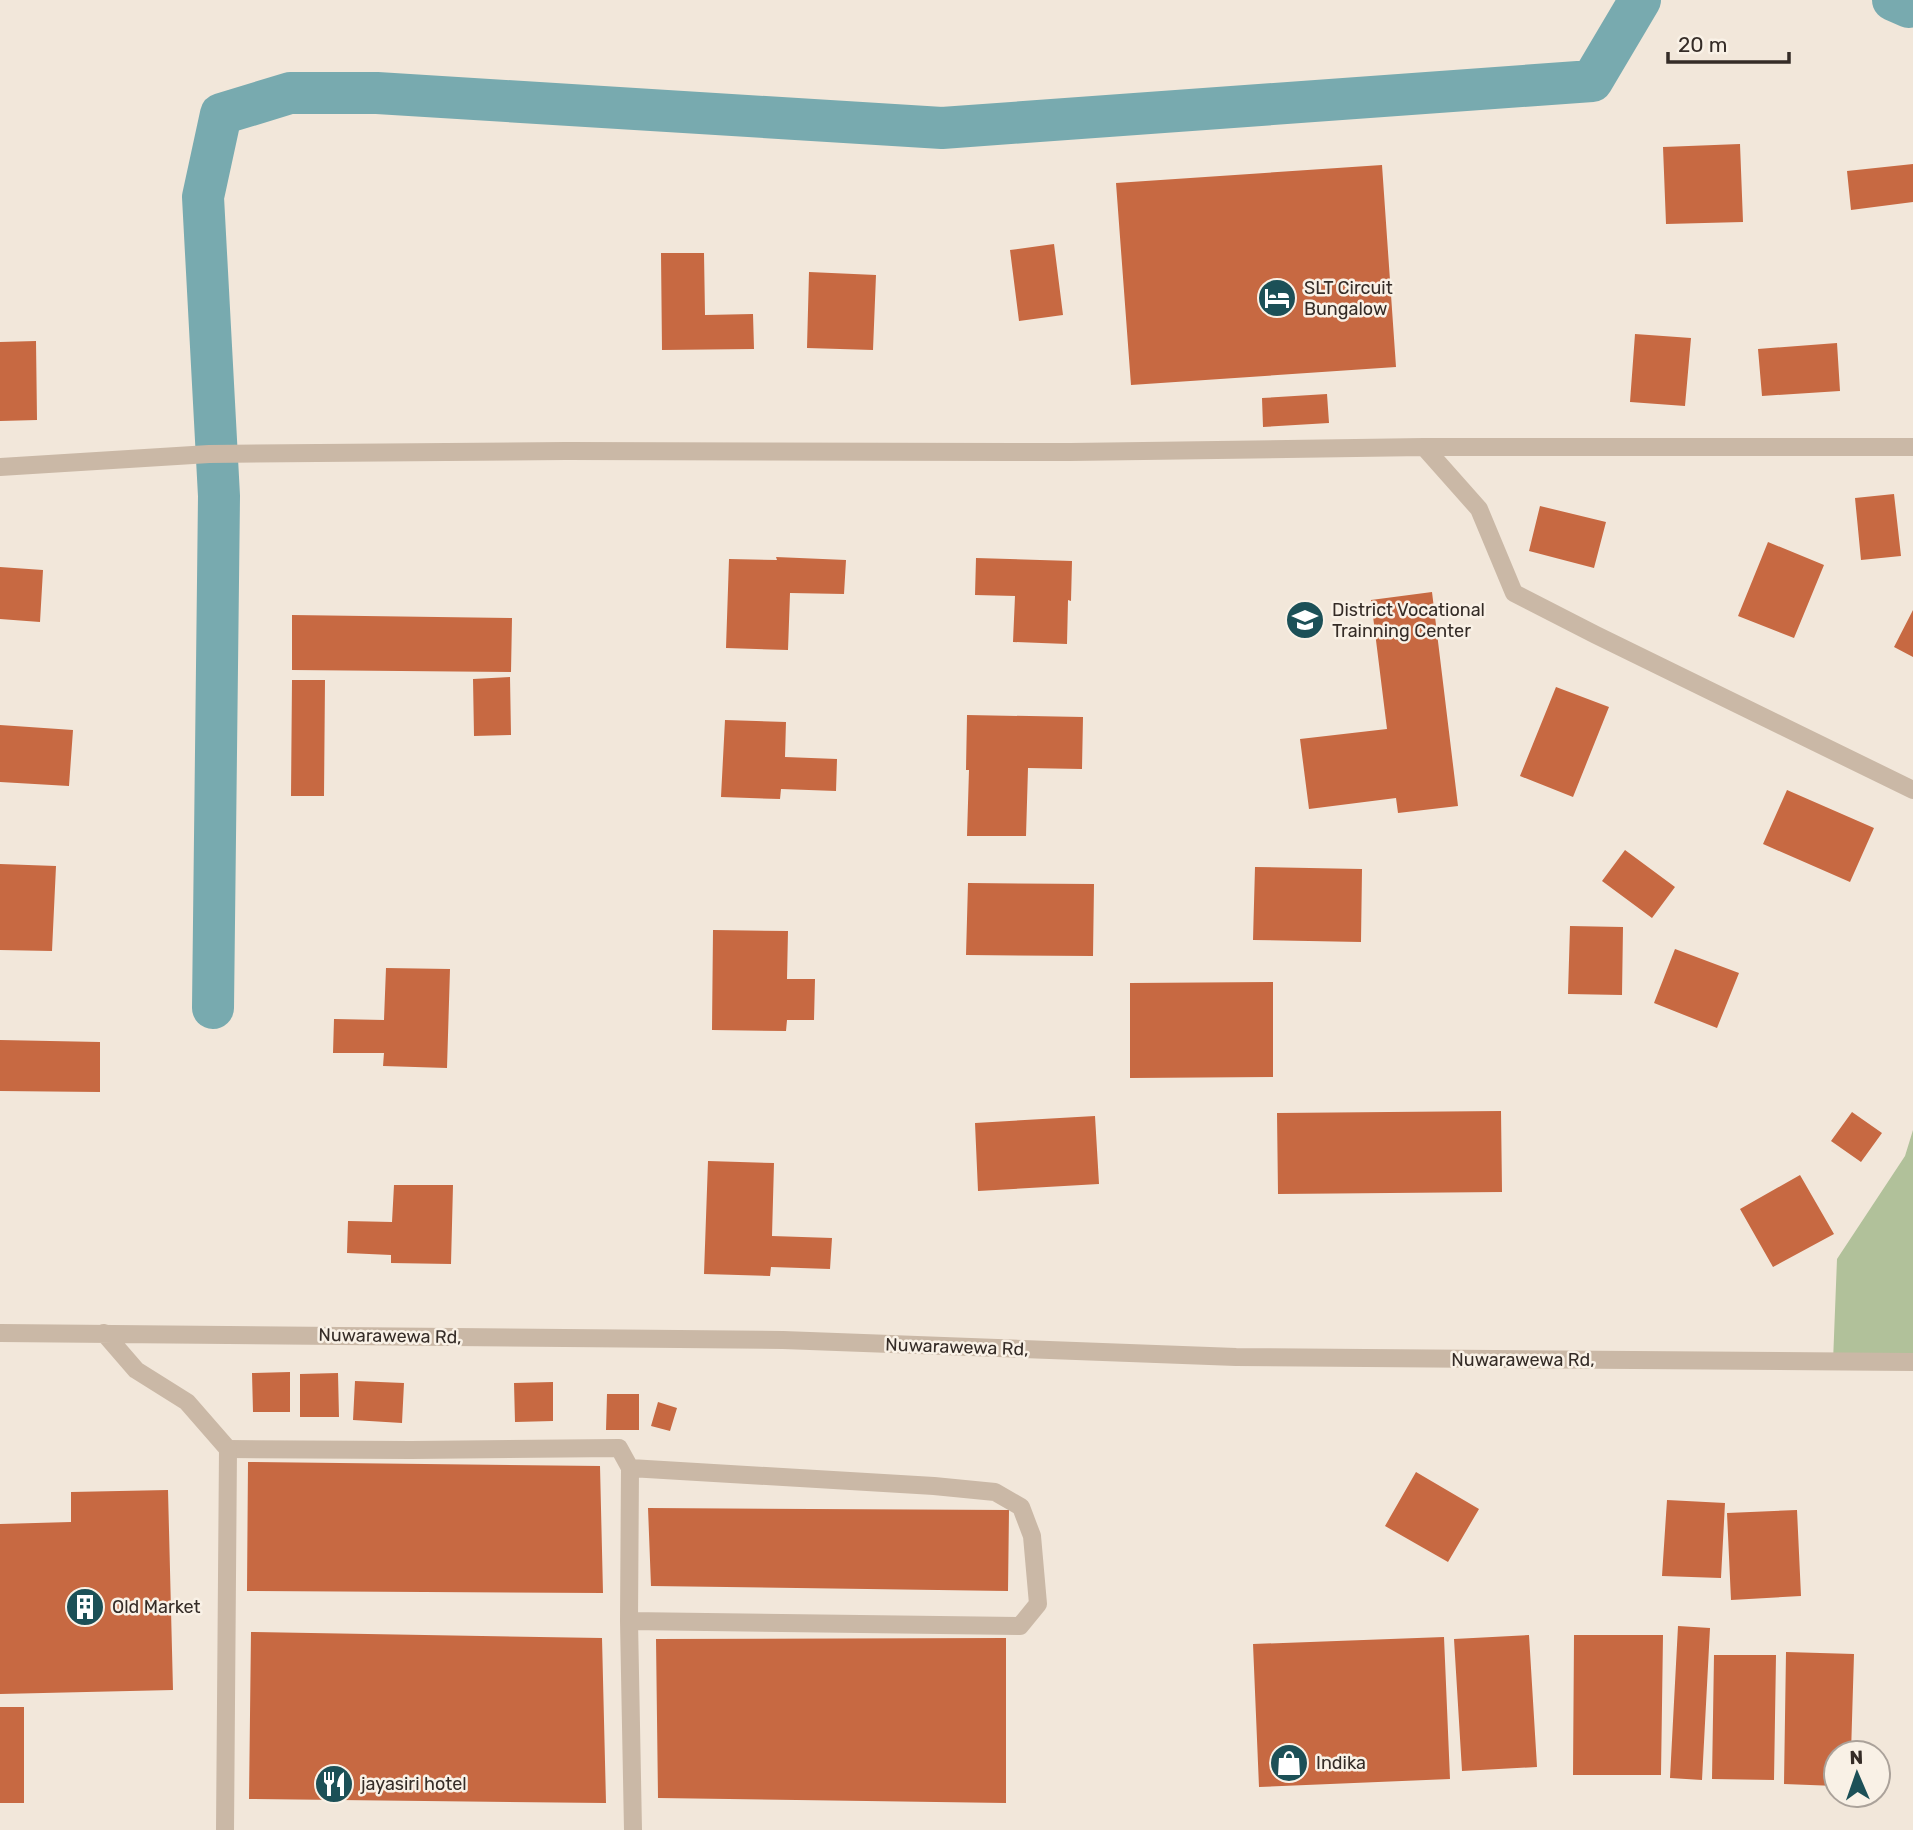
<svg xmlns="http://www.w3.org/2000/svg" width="1913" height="1830" font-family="Rubik,sans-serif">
	<rect width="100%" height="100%" fill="#f2e7da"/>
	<path fill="#b1c19a" d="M1913 1130V1362H1833L1837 1259 1905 1156Z"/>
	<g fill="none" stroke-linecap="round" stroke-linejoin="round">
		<path stroke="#78aaaf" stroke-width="42" d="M1893 0 1909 7 1912 0
			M213 1008 219 496 203 197 221 114 290 93H377L942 128 1592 81 1640 0"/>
	</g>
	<path fill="#c76942" d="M1740 144 1743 222 1666 224 1663 147Z
		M1913 164V202L1851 210 1847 171Z
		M1382 165 1396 367 1131 385 1116 183Z
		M1054 244 1063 315 1019 321 1010 250Z
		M661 253H704L705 315 753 314 754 349 662 350Z
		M809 272 876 275 873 350 807 348Z
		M1635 334 1691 338 1685 406 1630 402Z
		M36 341 37 420 0 421V342Z
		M1837 343 1840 391 1762 396 1758 349Z
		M1327 394 1329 423 1263 427 1262 398Z
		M1894 494 1901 556 1861 560 1855 498Z
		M1540 506 1606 522 1594 568 1529 551Z
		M1768 542 1824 565 1794 638 1738 616Z
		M776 557 846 560 844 594 790 593 788 650 726 648 729 559 777 560Z
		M976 558 1072 561 1071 601 1068 600 1067 644 1013 642 1015 596 975 595Z
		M0 567 43 570 40 622 0 619Z
		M1432 592 1458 806 1398 813 1396 798 1309 809 1300 739 1387 729 1371 600Z
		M1913 610V657L1894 647Z
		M292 615 512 618 511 672 292 670Z
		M510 677 511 735 474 736 473 679Z
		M292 680H325L324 796H291Z
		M1556 687 1609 707 1573 797 1520 776Z
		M967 715 1083 717 1082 769 1028 768 1026 836H967L969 770H966Z
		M725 720 786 722 785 757 837 759 836 791 781 789 780 799 721 797Z
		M0 725 73 730 69 786 0 782Z
		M1787 790 1874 828 1850 882 1763 844Z
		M1625 850 1675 887 1652 918 1602 881Z
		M0 864 56 866 52 951 0 950Z
		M1255 867 1362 869 1361 942 1253 940Z
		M968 883 1094 884 1093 956 966 955Z
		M1570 926 1623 927 1622 995 1568 994Z
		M713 930 788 931 787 979H815L814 1020H787L786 1031 712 1030Z
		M1675 949 1739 973 1717 1028 1654 1003Z
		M386 968 450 969 447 1068 383 1066 384 1053H333L334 1019 384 1020Z
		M1273 982V1077L1130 1078V983Z
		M0 1040 100 1042V1092L0 1091Z
		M1501 1111 1502 1192 1278 1194 1277 1113Z
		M1852 1112 1882 1133 1861 1162 1831 1141Z
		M1095 1116 1099 1184 978 1191 975 1123Z
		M708 1161 774 1163 772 1236 832 1238 830 1269 771 1267 770 1276 704 1274Z
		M1800 1175 1834 1234 1773 1267 1740 1209Z
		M394 1185H453L451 1264 391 1263V1255L347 1253 348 1221 392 1222Z
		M290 1372V1412H253L252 1373Z
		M338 1373 339 1417H300V1374Z
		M355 1381 404 1383 402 1423 353 1420Z
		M553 1382V1421L515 1422 514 1383Z
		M607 1394H639V1430H606Z
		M658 1402 677 1408 670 1431 651 1426Z
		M248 1462 600 1466 603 1593 247 1591Z
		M1416 1472 1479 1509 1448 1562 1385 1526Z
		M168 1490 173 1690 0 1694V1524L71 1522V1492Z
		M1667 1500 1725 1503 1721 1578 1662 1576Z
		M648 1508 1009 1510 1008 1591 651 1586Z
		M1797 1510 1801 1596 1731 1600 1727 1513Z
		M1678 1626 1710 1628 1702 1780 1670 1778Z
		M251 1632 602 1638 606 1803 249 1799Z
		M1529 1635 1537 1767 1462 1771 1454 1639Z
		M1574 1635H1663L1661 1775H1573Z
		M1444 1637 1450 1779 1259 1787 1253 1644Z
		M1006 1638V1803L658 1798 656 1639Z
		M1786 1652 1854 1654 1851 1753H1836V1786L1784 1784Z
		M1714 1655H1776L1774 1780 1712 1779Z
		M0 1707H24V1803H0Z"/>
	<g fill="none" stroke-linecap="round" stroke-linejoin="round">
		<path stroke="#cab8a6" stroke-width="18" d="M228 1449 411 1450 619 1448 630 1468 629 1621 633 1830
			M629 1621 1020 1626 1038 1604 1032 1536 1021 1507 995 1492 934 1486 630 1468"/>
		<path stroke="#cab8a6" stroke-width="18" d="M1424 447 1479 509 1514 593 1596 635 1913 790
			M0 467 209 454 566 451 1070 452 1424 447H1913
			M0 1333 783 1340 1236 1357 1913 1362
			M104 1333 136 1370 187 1402 228 1449 225 1830"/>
	</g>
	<defs>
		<symbol id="hotel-disc" viewBox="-11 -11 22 22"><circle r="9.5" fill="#1c5057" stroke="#f9f1e6"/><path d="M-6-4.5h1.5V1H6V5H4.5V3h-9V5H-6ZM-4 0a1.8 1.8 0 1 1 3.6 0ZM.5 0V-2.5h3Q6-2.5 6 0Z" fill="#fff"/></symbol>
		<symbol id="university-disc" viewBox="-11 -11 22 22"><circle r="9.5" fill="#1c5057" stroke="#f9f1e6"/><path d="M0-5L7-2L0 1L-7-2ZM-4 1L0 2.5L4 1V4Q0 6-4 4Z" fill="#fff"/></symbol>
		<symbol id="building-disc" viewBox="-11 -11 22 22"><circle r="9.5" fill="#1c5057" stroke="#f9f1e6"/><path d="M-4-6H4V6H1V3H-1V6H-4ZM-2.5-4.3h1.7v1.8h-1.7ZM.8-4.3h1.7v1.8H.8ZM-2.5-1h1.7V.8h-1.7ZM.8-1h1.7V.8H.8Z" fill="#fff"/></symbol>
		<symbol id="shop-disc" viewBox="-11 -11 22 22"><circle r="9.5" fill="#1c5057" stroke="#f9f1e6"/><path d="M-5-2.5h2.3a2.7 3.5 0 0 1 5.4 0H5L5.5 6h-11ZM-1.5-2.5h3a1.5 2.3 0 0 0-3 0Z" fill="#fff"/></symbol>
		<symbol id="restaurant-disc" viewBox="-11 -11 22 22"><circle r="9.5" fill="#1c5057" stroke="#f9f1e6"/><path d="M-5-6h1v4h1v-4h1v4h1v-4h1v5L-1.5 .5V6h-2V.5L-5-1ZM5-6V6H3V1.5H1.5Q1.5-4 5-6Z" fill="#fff"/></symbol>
	</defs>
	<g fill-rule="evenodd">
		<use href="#hotel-disc" x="1255" y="276" width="44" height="44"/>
		<use href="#university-disc" x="1283" y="598" width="44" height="44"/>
		<use href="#building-disc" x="63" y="1585" width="44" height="44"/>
		<use href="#shop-disc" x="1267" y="1741" width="44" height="44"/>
		<use href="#restaurant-disc" x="312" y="1762" width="44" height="44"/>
	</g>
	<g text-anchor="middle" stroke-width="5" stroke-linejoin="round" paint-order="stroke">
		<g font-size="18" fill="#352c27" stroke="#f9f1e6" text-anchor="start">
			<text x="1304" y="294">SLT Circuit<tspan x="1304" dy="21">Bungalow</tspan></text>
			<text x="1332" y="616">District Vocational<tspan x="1332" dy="21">Trainning Center</tspan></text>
			<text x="112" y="1613">Old Market</text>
			<text x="1316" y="1769">Indika</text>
			<text x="361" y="1790">jayasiri hotel</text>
		</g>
		<g font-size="18" fill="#352c27" stroke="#f9f1e6">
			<text transform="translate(390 1336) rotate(1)" y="6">Nuwarawewa Rd,</text>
			<text transform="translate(957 1347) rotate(2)" y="6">Nuwarawewa Rd,</text>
			<text x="1523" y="1366">Nuwarawewa Rd,</text>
		</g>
	</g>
	<g transform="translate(1857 1774) rotate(358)"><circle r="33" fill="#f9f1e6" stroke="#aba29a" stroke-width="2"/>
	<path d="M0-5L12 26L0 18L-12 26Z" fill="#1c5057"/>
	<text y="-10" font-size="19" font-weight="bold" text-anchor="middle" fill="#352c27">N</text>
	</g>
	<path d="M1668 52v10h121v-10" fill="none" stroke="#352c27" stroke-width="3.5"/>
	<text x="1678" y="52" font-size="21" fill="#352c27" stroke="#f9f1e6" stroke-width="5" paint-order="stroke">20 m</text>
</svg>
